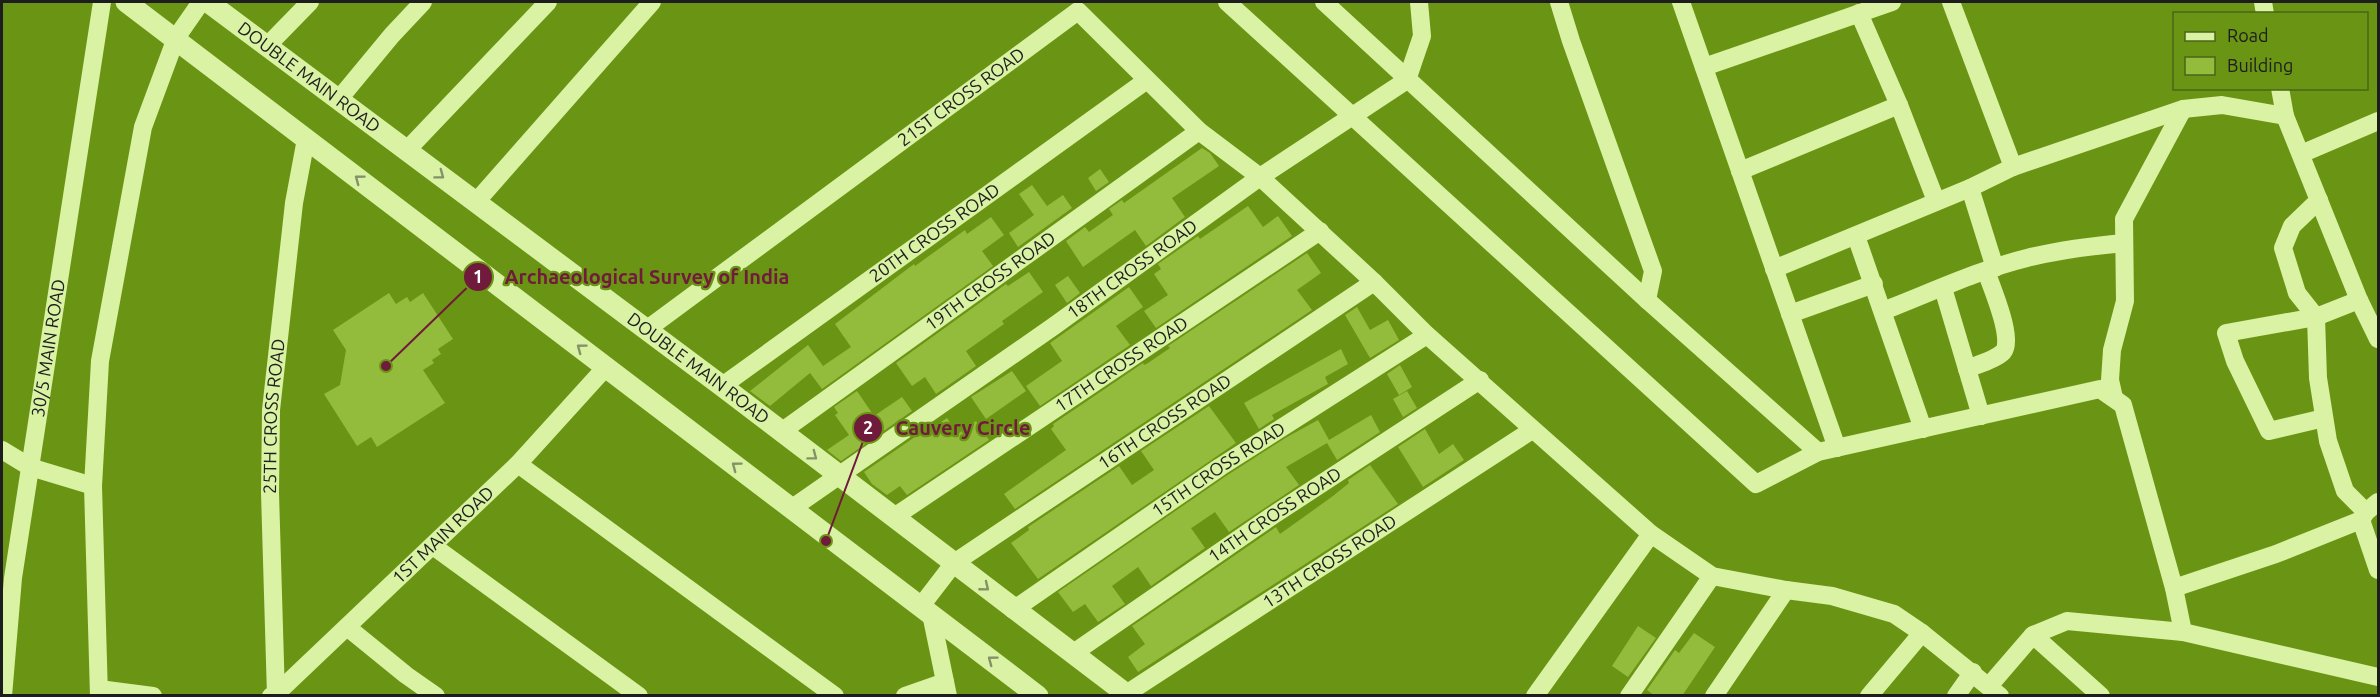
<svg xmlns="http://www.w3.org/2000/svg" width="2380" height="697" font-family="Ubuntu,sans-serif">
	<rect width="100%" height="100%" fill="#6a9413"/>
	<path fill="#94bc3c" d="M1202 148 1210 153 1219 166 1172 198 1185 217 1146 246 1135 230 1083 267 1066 241 1085 227 1089 232 1113 215 1109 209 1122 200 1124 203Z
		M1100 169 1109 182 1096 191 1088 178Z
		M1032 185 1047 206 1063 195 1072 208 1018 247 1009 233 1034 215 1019 194Z
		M1248 206 1263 227 1278 216 1292 236 1156 328 1144 311 1168 295 1154 274 1161 269 1158 264 1198 236 1200 239Z
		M991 217 1004 235 982 251 993 266 822 389 810 373 770 406 750 391 808 345 823 366 851 347 835 324 914 264 915 266 965 230 967 234Z
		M1307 253 1321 273 1297 290 1312 310 1015 509 1004 494 1066 450 1051 429 1054 426 1053 424 1143 363 1144 365 1148 363 1170 348 1168 346Z
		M1029 272 1043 292 1002 321 1004 324 966 351 976 366 936 394 925 377 912 386 896 363 1006 284 1008 286Z
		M1068 276 1080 293 1067 303 1055 285Z
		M1129 287 1143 307 1116 326 1130 345 1040 406 1026 386 1062 361 1050 343Z
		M389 293 396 304 407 297 410 302 423 293 453 339 438 349 441 354 432 360 434 363 423 370 445 403 377 447 371 437 357 446 324 394 340 385 346 350 333 330Z
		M1357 307 1370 330 1388 320 1399 340 1370 358 1345 315Z
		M1341 349 1348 364 1325 377 1328 384 1272 415 1274 419 1259 429 1244 403Z
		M1400 365 1412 387 1399 395 1387 374Z
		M1012 371 1026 391 986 419 971 397Z
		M857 391 874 416 902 397 912 411 841 461 827 450 849 435 835 415 838 413 834 407Z
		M1407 391 1417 408 1403 417 1393 399Z
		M1209 406 1236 443 1038 579 1011 543 1029 530 1028 527 1119 466 1132 485 1154 470 1141 451Z
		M1371 415 1380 432 1337 460 1327 443 1286 467 1299 485 1229 532 1215 512 1193 527 1191 528 1205 548 1151 586 1138 567 1112 586 1125 604 1098 622 1085 604 1073 612 1058 592 1226 476 1287 437 1318 420 1329 440Z
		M947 418 958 434 976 421 989 440 907 495 900 486 887 495 872 484 864 472 925 430 926 432Z
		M1425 429 1439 454 1453 444 1464 460 1423 487 1398 447Z
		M1370 465 1398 504 1138 672 1128 657 1145 644 1132 626 1276 527 1280 534 1333 496 1349 483 1348 480Z
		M1638 626 1656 638 1628 677 1612 666Z
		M1694 633 1715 647 1682 696H1655L1647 690 1675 650 1679 653Z"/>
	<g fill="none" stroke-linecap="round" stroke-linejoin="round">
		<g stroke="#d9f2a3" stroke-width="18">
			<path d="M1227 2 1756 484 1818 452 2100 389 2123 405 2174 588 2183 632"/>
			<path d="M1324 2 1647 300 1818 452"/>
			<path d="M1559 2 1571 41 1653 271 1647 300"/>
			<path d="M1681 2 1837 448"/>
			<path d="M1951 2 2013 167"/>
			<path d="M2263 2 2265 14"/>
			<path d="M1859 13 1899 105 1936 201"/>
			<path d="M268 45 310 2"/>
			<path d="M1704 67 1892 2"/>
			<path d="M2280 88 2285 116 2359 300 2378 339"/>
			<path d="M339 99 392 35 423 2"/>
			<path d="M407 150 548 2"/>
			<path d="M2301 154 2378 121"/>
			<path d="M1740 171 1899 105"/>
			<path d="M1970 188 1995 268"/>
			<path d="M2319 200 2292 226 2283 248 2297 293 2316 317 2318 378 2328 441 2345 491 2366 512"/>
			<path d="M476 202 652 2"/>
			<path d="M1856 236 1923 429"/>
			<path d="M1774 269 1970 188 2013 167 2183 109 2222 105 2285 116"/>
			<path d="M1943 288 1981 416"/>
			<path d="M1883 311C1930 293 1978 270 2027 258 2059 250 2091 246 2124 243"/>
			<path d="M1790 314 1874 284"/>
			<path id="s1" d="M646 330 1078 11 1199 131 1260 177 1374 282 1427 335 1651 534 1712 576 1786 590 1832 596 1894 614 1922 633 2000 696"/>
			<path d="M1967 369C1978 364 1993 361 2002 353 2016 343 1991 286 1986 271"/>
			<path id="s2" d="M722 386 1147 80"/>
			<path d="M2114 398 2110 380 2112 350 2125 301 2124 219 2183 109"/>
			<path d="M2324 418 2269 431 2235 361 2226 333 2316 317 2359 300"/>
			<path id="s3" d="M781 432 1199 131"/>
			<path d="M2 450 30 467 93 486"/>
			<path d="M518 464 835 696"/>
			<path d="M2378 502 2366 512 2361 520 2378 570"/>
			<path id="s4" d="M791 509 1054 326 1260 177 1407 80 1422 36 1419 2"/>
			<path id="s5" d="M894 517 1320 231"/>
			<path d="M433 546 639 696"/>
			<path d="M2174 588 2276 554 2361 520"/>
			<path id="s6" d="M921 606 954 563 1374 282"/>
			<path id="s7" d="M1013 610 1220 467 1427 335"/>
			<path d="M931 614 948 696"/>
			<path d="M347 627 406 675 436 696"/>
			<path d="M2033 635 2067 621 2183 632 2378 677"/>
			<path id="s8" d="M1072 654 1272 516 1480 380"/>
			<path d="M1989 686 2033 635 2101 696"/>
			<path d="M99 689 153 696"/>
			<path id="s9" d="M1126 694 1532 430"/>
			<path id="s10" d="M3 696 13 578 102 2"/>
			<path d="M99 696 93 486 100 361 143 127 176 38 201 2"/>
			<path id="s11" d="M271 696 276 694 518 464 606 367"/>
			<path id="s12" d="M276 696 270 493 271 410 294 203 306 139"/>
			<path d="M905 696 945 682"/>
			<path d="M1535 696 1651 534"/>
			<path d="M1629 696 1712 576"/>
			<path d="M1714 696 1786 590"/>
			<path d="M1869 696 1922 633"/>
			<path d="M1956 696 1973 672"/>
		</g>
		<g stroke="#d9f2a3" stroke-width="21">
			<path d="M126 2 1038 696"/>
			<path id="s13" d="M208 2 722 386 1129 696"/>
		</g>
	</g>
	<defs><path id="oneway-chevron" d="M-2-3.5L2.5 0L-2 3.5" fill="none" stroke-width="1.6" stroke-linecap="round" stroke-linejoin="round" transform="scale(1.5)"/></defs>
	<g stroke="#849267">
		<use href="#oneway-chevron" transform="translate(440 175) rotate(37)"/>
		<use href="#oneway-chevron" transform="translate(359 179) rotate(-143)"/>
		<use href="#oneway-chevron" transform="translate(581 348) rotate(-143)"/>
		<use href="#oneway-chevron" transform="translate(813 456) rotate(37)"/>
		<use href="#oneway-chevron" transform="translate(736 466) rotate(-143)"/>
		<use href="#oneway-chevron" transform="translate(985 587) rotate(39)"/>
		<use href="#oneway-chevron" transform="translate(992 660) rotate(-143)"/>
	</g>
	<g text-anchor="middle" stroke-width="4.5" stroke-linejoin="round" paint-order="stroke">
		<g font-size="18" fill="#1d1d1d" stroke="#6a9413">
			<text dy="6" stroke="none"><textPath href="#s13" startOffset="126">DOUBLE MAIN ROAD</textPath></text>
			<text dy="6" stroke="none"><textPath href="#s1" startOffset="392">21ST CROSS ROAD</textPath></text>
			<text dy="6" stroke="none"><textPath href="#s2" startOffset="262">20TH CROSS ROAD</textPath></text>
			<text dy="6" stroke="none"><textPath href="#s4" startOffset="417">18TH CROSS ROAD</textPath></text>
			<text dy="6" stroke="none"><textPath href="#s3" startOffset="258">19TH CROSS ROAD</textPath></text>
			<text dy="6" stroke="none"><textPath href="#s10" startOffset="351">30/5 MAIN ROAD</textPath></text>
			<text dy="6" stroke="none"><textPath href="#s5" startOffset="274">17TH CROSS ROAD</textPath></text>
			<text dy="6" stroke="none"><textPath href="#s13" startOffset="612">DOUBLE MAIN ROAD</textPath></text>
			<text dy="6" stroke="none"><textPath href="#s12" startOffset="280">25TH CROSS ROAD</textPath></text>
			<text dy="6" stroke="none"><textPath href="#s6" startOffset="308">16TH CROSS ROAD</textPath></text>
			<text dy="6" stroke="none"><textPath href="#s7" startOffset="249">15TH CROSS ROAD</textPath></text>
			<text dy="6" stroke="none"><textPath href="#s8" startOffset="246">14TH CROSS ROAD</textPath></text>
			<text dy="6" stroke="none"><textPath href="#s11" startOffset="236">1ST MAIN ROAD</textPath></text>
			<text dy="6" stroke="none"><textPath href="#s9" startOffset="243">13TH CROSS ROAD</textPath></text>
		</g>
	</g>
	<path fill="none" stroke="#701a3c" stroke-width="2" d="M386 366L478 277M826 541L868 428"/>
	<g fill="#701a3c" stroke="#6a9413" stroke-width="2">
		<circle cx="386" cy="366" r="6"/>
		<circle cx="826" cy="541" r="6"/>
		<circle cx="478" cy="277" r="15"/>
		<circle cx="868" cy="428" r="15"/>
	</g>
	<g font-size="18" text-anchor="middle" font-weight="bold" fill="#fff">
		<text x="478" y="283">1</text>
		<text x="868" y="434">2</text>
	</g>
	<g font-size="20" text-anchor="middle" font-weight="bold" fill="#701a3c" stroke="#6a9413" stroke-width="4.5" stroke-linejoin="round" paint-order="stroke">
		<text x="647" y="284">Archaeological Survey of India</text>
		<text x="963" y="435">Cauvery Circle</text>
	</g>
	<rect width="2380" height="697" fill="none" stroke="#1d1d1d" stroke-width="6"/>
	<rect x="2173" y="12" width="195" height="78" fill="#6a9413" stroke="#4b6417" stroke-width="1.5"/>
	<rect x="2185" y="32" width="30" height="9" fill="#d9f2a3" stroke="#4b6417" stroke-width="1.5"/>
	<text x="2227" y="42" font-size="18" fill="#1d1d1d">Road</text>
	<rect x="2185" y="57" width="30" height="18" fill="#94bc3c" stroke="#4b6417" stroke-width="1.5"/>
	<text x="2227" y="72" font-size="18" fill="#1d1d1d">Building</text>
</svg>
